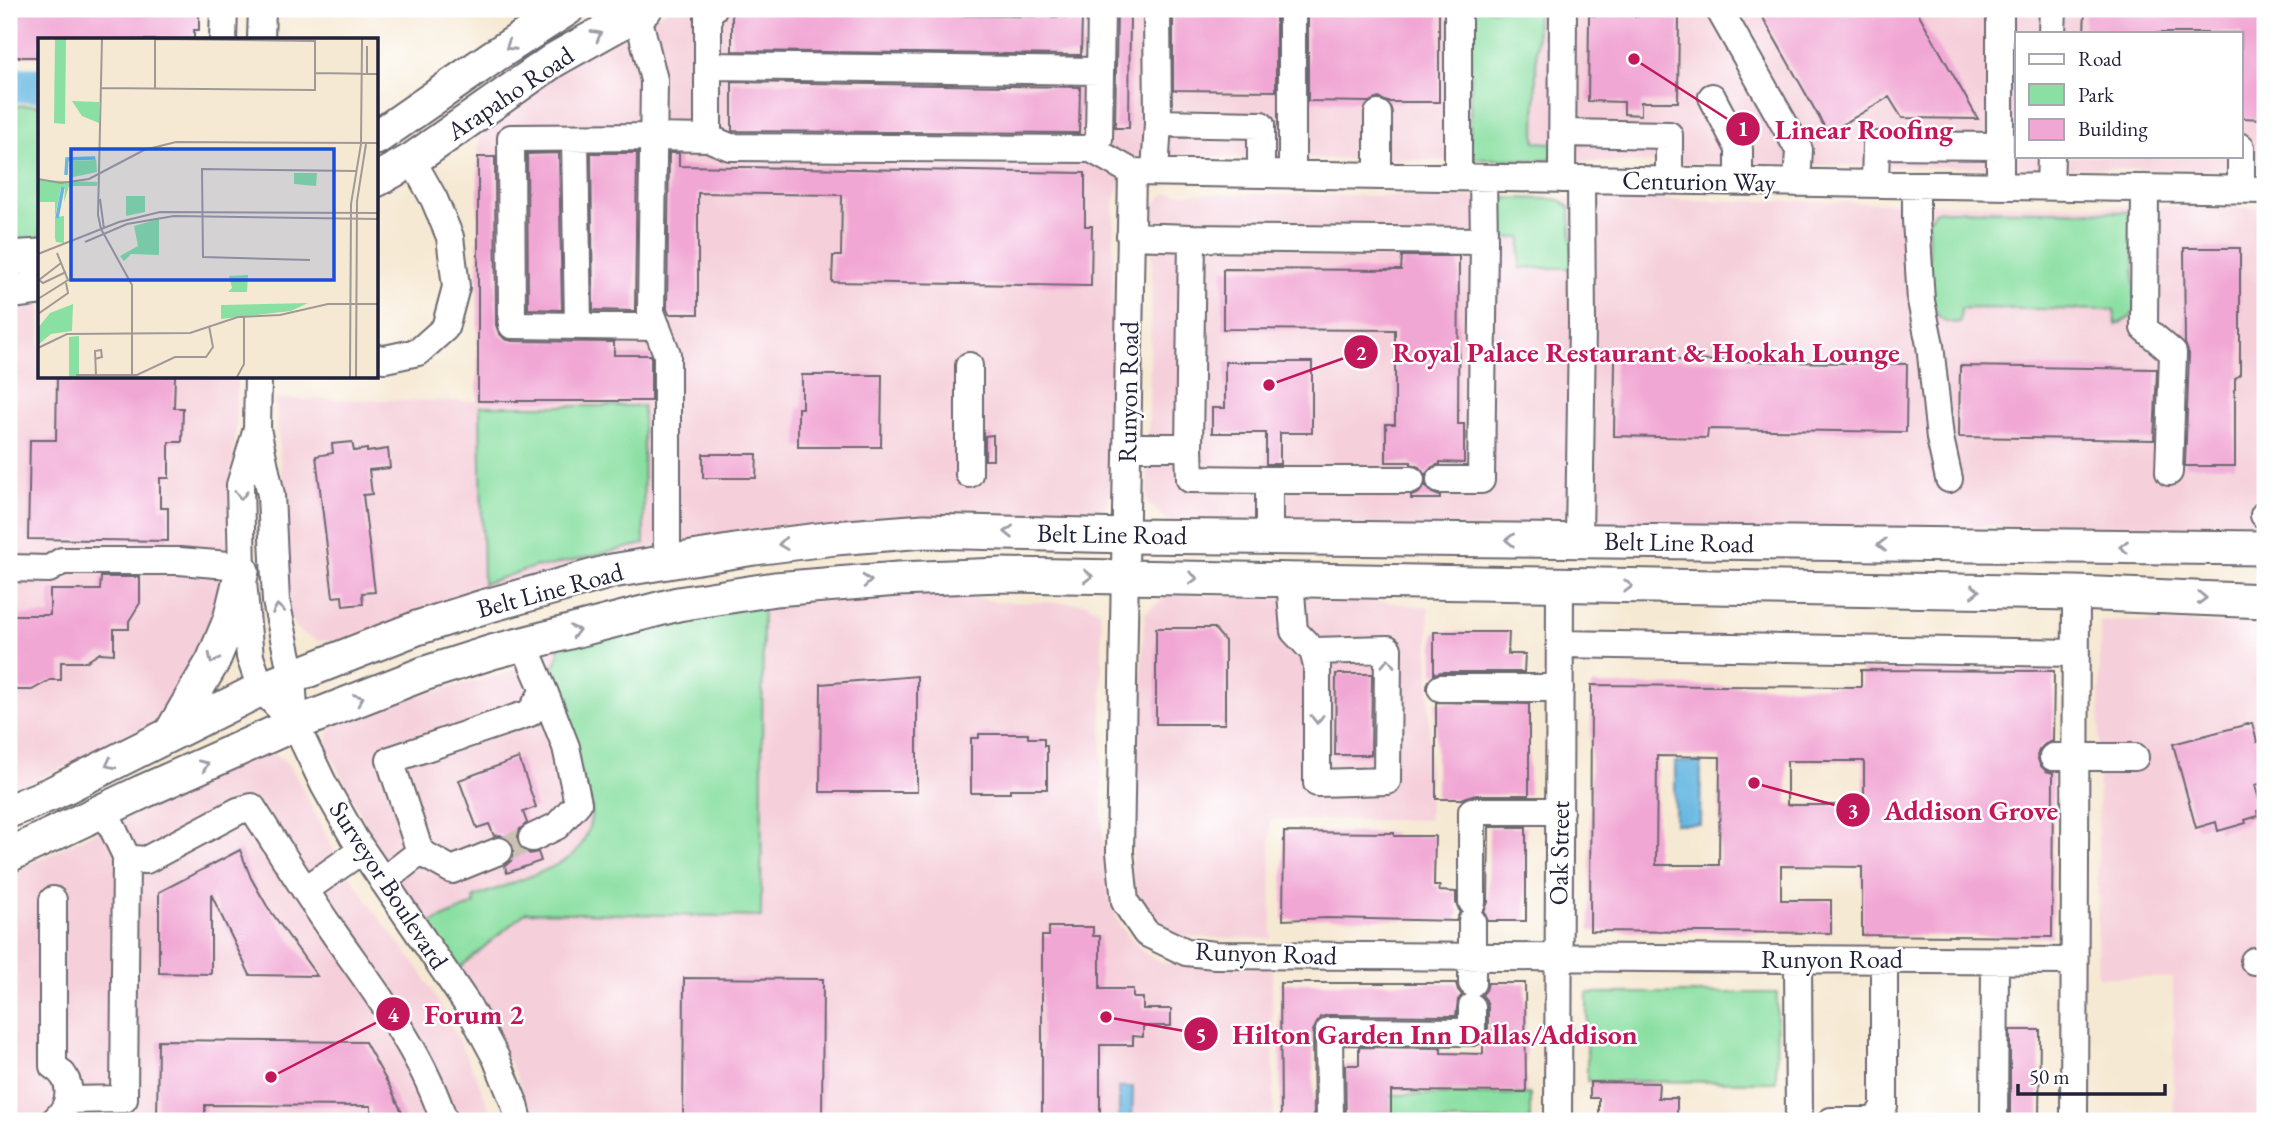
<svg xmlns="http://www.w3.org/2000/svg" width="2274" height="1130" font-family="'EB Garamond',serif">
	<rect width="100%" height="100%" fill="#fff"/>
	<filter id="ink" filterUnits="userSpaceOnUse"><feTurbulence type="fractalNoise" baseFrequency=".0143" numOctaves="2"/><feDisplacementMap in="SourceGraphic" scale="14" xChannelSelector="R" yChannelSelector="G"/><feConvolveMatrix kernelMatrix="1 2 1 2 8 2 1 2 1" color-interpolation-filters="sRGB"/></filter>
	<filter id="wash" filterUnits="userSpaceOnUse"><feTurbulence type="fractalNoise" baseFrequency=".00686" numOctaves="4" result="noise"/><feDisplacementMap in="SourceGraphic" scale="28" xChannelSelector="R" yChannelSelector="G"/><feGaussianBlur stdDeviation="1.57" result="paint"/><feColorMatrix in="noise" values="0 0 0 0 0 0 0 0 0 0 0 0 0 0 0 0 0 1.4 0 .05"/><feComposite in="paint" operator="in"/></filter>
	<g filter="url(#wash)">
		<rect width="100%" height="100%" fill="#f6e9d3"/>
		<path fill="#f5cfda" fill-rule="evenodd" d="M671 9H2265V171L1131 156 1114 201 1110 492 1102 515 1085 522 479 592 340 640 320 641 301 633 292 621 285 606V510L275 399 477 401 479 125 598 43ZM2017 33H2241V156H2017Z
			M1167 193 2265 208V534H2087L2052 527 1988 526 1919 534 1172 524 1147 503 1153 208 1158 199Z
			M40 299V376H237L236 429 218 631 206 664 155 722 9 794V301Z
			M923 593H960L995 602 1085 603 1099 610 1102 627V822L1106 885 1119 925 1144 953 1164 963 1272 968 1274 1121H533L517 1078 487 1015 459 968 526 912 761 917 763 605Z
			M1169 594 1359 599 1429 607V820H1270L1272 939 1179 937 1143 916 1132 876 1135 784 1145 612Z
			M2100 621 2265 624V1121H2174L2173 978 2097 977Z
			M557 646 614 844 426 925 383 858 327 747 329 731 343 715 506 673Z
			M275 754 290 765 334 851 375 912 422 973 449 1021 478 1080 494 1121H12L9 1113V871L40 859 254 755Z"/>
		<path fill="#8adfa2" stroke="#56806e" stroke-width="2" d="M1471 9H1537L1535 142 1553 143V156L1548 160 1473 159 1470 155Z
			M40 105V244L9 246V106Z
			M1505 198 1553 199 1560 200 1570 208 1573 268H1520L1521 238H1498L1499 202Z
			M1940 210 2129 212 2133 216 2135 310 2131 317 2116 325 2114 310 1961 308 1960 322C1948 325 1939 319 1934 308 1928 296 1929 238 1928 221L1934 212Z
			M480 406H643L644 544 544 567 537 566 483 584Z
			M763 605 761 917 526 912 459 968 426 925 475 904 473 898C496 888 558 869 574 854 585 842 591 825 592 809L546 670 555 666 559 654 557 646Z
			M1587 993H1777L1776 1082 1587 1081Z
			M1530 1094V1121H1392V1113H1368L1367 1095Z"/>
		<path fill="#67b7e1" stroke="#446c8e" stroke-width="2" d="M1675 762H1701L1700 824H1675Z
			M1119 1087H1133L1132 1121H1119Z"/>
		<g fill="none" stroke-linecap="round" stroke-linejoin="round">
			<path stroke="#67b7e1" stroke-width="35" d="M9 85H40"/>
		</g>
		<g id="blocks">
			<path fill="#f1a7d4" fill-rule="evenodd" d="M9 9H199V30H194V40H40V57H9Z
				M1117 9H1130L1129 128H1115Z
				M1173 9H1276V91L1173 90Z
				M1308 9H1439V102H1387L1379 98 1369 102 1308 101Z
				M1758 9H1916L1978 119 1902 118 1889 97 1828 133Z
				M2085 9H2265V119L2241 118V33H2084Z
				M732 12 1082 17 1081 55 732 51Z
				M1589 15 1679 16 1678 102H1641V115L1624 114V102L1588 101Z
				M732 82 1080 87 1079 133 732 131Z
				M559 153 562 310 528 309 527 154Z
				M591 153H637L635 311 593 310Z
				M669 153H679V166L1085 173V226H1092L1091 286 832 282 833 256H841L842 195 698 193V314H669L667 309Z
				M478 157H495L496 325 499 333 505 339 512 341 614 342V355H651V401H478Z
				M2184 248H2240V374L2235 379V466H2185L2189 354 2185 343Z
				M1402 256H1459L1458 424H1464V463L1440 462V464L1432 467 1425 475 1419 467 1411 464V462H1386V424H1395V330L1223 329V269L1401 270Z
				M1615 359 1907 364 1906 432 1708 429 1707 438 1614 436Z
				M1225 362H1312V433H1280V464H1266V433H1212V408H1225Z
				M1960 366 2157 369 2154 440 1959 437Z
				M802 375H882L881 447H798V408H802Z
				M57 376H175L174 408H183L182 442H169V478H160V508H168V541L28 539 30 440H56Z
				M993 435V460H985V436Z
				M352 442 354 451 367 449V452L388 449 390 468 369 470 372 494 363 495 375 592 362 593 363 604 343 606 342 596 333 597 316 456 333 453 332 444Z
				M703 454H757L756 478H703Z
				M1425 485 1432 493 1440 496V499H1411V496L1419 493Z
				M101 577H140V603L129 621V629H114V654L100 653 86 662H61V680H50L32 690H9V615H50V590H100Z
				M1156 628H1214L1225 641V724H1156Z
				M1434 632H1509L1508 654H1525L1524 672H1441L1434 674Z
				M1861 670 2054 671 2053 741 2045 744 2039 750 2037 756 2040 765 2046 771 2053 773 2052 937 1862 935V867L1781 866V900H1831V933L1590 931 1591 685 1861 687ZM1657 756 1720 757 1719 865H1656ZM1787 761H1864V805H1787Z
				M1336 674H1372L1371 755H1335Z
				M917 676V792H820L821 684Z
				M1436 702 1529 704V795H1472L1462 799H1436Z
				M2252 723 2257 742 2265 740V783L2255 785 2262 810 2257 811 2258 816 2245 820 2246 823 2218 831 2216 822 2196 828 2173 744Z
				M979 734H1028V738H1044V746H1047V789H1010V793H971V738H979Z
				M519 758 536 807 523 812 527 823 519 830 516 837 518 844 524 851 530 854 538 852 541 861 507 873 505 866 511 861 514 854 513 844 508 838 500 835 494 836 489 824 477 828 459 780Z
				M1489 827H1526V921H1488L1484 912 1488 902Z
				M1284 832 1394 833V836H1435L1434 886H1440L1439 891 1456 892V903L1460 912 1456 921 1327 918 1283 920Z
				M240 850 251 878 267 906 317 976 250 975 211 894V974L159 973V892Z
				M1049 927H1093V936H1100V989H1133V998H1143V1009H1171V1026H1143V1037L1133 1036V1045H1100V1121H1042V936H1049Z
				M684 978 823 979 822 1121 683 1120Z
				M1280 983H1456L1458 990 1462 995 1458 1000 1456 1016 1329 1015 1320 1017 1313 1031 1314 1121H1281Z
				M1488 983H1525L1526 1092 1391 1091V1121H1346L1345 1065H1359V1047L1441 1048V1053L1483 1054V1043L1488 1032V1007L1486 1000 1482 995 1486 990Z
				M2010 1030H2040L2039 1121H2010Z
				M158 1040 365 1042 391 1089 406 1121H371V1106L205 1105V1121H157Z
				M1590 1082 1659 1083 1658 1098H1677V1121H1658V1117H1599V1098H1590Z"/>
		</g>
	</g>
	<g filter="url(#ink)">
		<use href="#blocks" fill-opacity="0" stroke="#6c6870" stroke-width="2"/>
		<g fill="none" stroke-linecap="round" stroke-linejoin="round">
			<path stroke="#ccc1b5" stroke-width="26" stroke-dasharray="26 13" stroke-linecap="butt" d="M499 851 532 838"/>
			<defs>
				<path id="minor" d="M1157 9 1158 123
					M1719 9 1799 150 1797 183
					M637 12 654 80 651 312 667 354V544L670 562
					M2052 33 2053 9
					M223 40 224 9
					M261 40 262 9
					M708 66 1100 71
					M1712 97 1739 149V181
					M1563 133 1669 135V180
					M575 138 578 326
					M708 138V11L713 9
					M1091 149 1099 139 1101 9
					M1132 172 1120 852 1125 902 1146 933 1186 952 1215 955 2073 961
					M1155 172 1158 123 1261 125V174
					M1292 175V9
					M1378 176V114
					M1458 177V9
					M1562 179 1563 9
					M1875 184 1876 145 2000 146
					M1916 185V220L1921 301 1930 345 1940 438 1949 479
					M2000 186V9
					M2050 186 2051 156
					M2145 188 2144 328 2173 353 2169 472
					M2241 189V147
					M1130 236 1192 238 1189 447
					M1192 238 1484 241
					M657 327 512 325 511 138 653 137 708 138 730 147 1091 149 1132 172 2265 190
					M376 358 385 359 418 352 445 328 456 287 450 237 434 199 412 160
					M258 376 257 429 271 495 276 601 292 676 295 724
					M257 429 240 485 242 571 250 657 261 689 295 724 324 785 354 838 467 1004 496 1058 515 1105 519 1121
					M1127 447H1189L1190 479 1269 480
					M969 474V366
					M1440 480H1481L1484 241 1483 178
					M2264 515H2265
					M1269 537V480H1411
					M1579 541 1582 325 1581 179
					M9 568 49 569 62 561H179L241 566
					M1290 580 1294 631 1313 651 1317 666V783L1387 781 1388 649 1313 651
					M1560 644 2076 653
					M1441 688H1560
					M2053 757H2135
					M104 810 126 856 133 859 146 860 238 811 252 807C279 849 305 892 334 933 375 992 422 1051 444 1121
					M532 838 557 826 578 803 566 747 544 691
					M420 852 452 870 499 851
					M383 881 420 852 390 760 530 713 544 691 524 644
					M305 890 362 850
					M53 900V1066C75 1079 72 1106 54 1121
					M1472 902V811H1560
					M1472 921V983
					M1798 959 1799 1121
					M2254 961H2265
					M69 1100 124 1099 126 856
					M1330 1121 1329 1031 1472 1032V1007
					M1558 1121 1560 585
					M1831 1121H1876L1884 1106V960
					M1994 1121 1995 961
					M2074 1121 2076 593"/>
				<path id="major" d="M376 138 494 56 567 9
					M376 180 412 160 554 60 645 9
					M9 258 40 256
					M9 292 40 288
					M171 733 213 661 230 620 242 571
					M9 811 53 793 261 689 417 628 483 607 612 571 754 548 835 538 924 531 1127 536 2265 548
					M9 855 142 792 295 724 423 674 492 652 678 604 775 589 898 579 1001 575 2076 593 2265 601"/>
			</defs>
			<use href="#minor" stroke="#6c6870" stroke-width="30"/>
			<use href="#major" stroke="#6c6870" stroke-width="37"/>
			<use href="#minor" stroke="#fff" stroke-width="26"/>
			<use href="#major" stroke="#fff" stroke-width="33"/>
		</g>
		<defs><path id="oneway-chevron" d="M-2-3.5L2.5 0L-2 3.5" fill="none" stroke-width="1.6" stroke-linecap="round" stroke-linejoin="round" transform="scale(1.75)"/></defs>
		<g stroke="#9c9ca7">
			<use href="#oneway-chevron" transform="translate(597 35) rotate(-30)"/>
			<use href="#oneway-chevron" transform="translate(510 46) rotate(147)"/>
			<use href="#oneway-chevron" transform="translate(241 495) rotate(91)"/>
			<use href="#oneway-chevron" transform="translate(1009 532) rotate(-179)"/>
			<use href="#oneway-chevron" transform="translate(1510 540) rotate(-179)"/>
			<use href="#oneway-chevron" transform="translate(783 544) rotate(173)"/>
			<use href="#oneway-chevron" transform="translate(1882 545) rotate(-179)"/>
			<use href="#oneway-chevron" transform="translate(2124 547) rotate(-180)"/>
			<use href="#oneway-chevron" transform="translate(1088 576) rotate(1)"/>
			<use href="#oneway-chevron" transform="translate(1193 578) rotate(1)"/>
			<use href="#oneway-chevron" transform="translate(867 581) rotate(-5)"/>
			<use href="#oneway-chevron" transform="translate(1628 586) rotate(1)"/>
			<use href="#oneway-chevron" transform="translate(1975 591) rotate(1)"/>
			<use href="#oneway-chevron" transform="translate(2202 598) rotate(2)"/>
			<use href="#oneway-chevron" transform="translate(278 609) rotate(-100)"/>
			<use href="#oneway-chevron" transform="translate(575 631) rotate(-14)"/>
			<use href="#oneway-chevron" transform="translate(213 659) rotate(117)"/>
			<use href="#oneway-chevron" transform="translate(1388 663) rotate(-89)"/>
			<use href="#oneway-chevron" transform="translate(359 699) rotate(-22)"/>
			<use href="#oneway-chevron" transform="translate(1317 719) rotate(90)"/>
			<use href="#oneway-chevron" transform="translate(110 764) rotate(153)"/>
			<use href="#oneway-chevron" transform="translate(204 765) rotate(-24)"/>
		</g>
	</g>
	<g text-anchor="middle" stroke-width="5" stroke-linejoin="round" paint-order="stroke">
		<g font-size="26" fill="#22223b" stroke="#fff">
			<text transform="translate(510 93) rotate(-34)" y="9">Arapaho Road</text>
			<text transform="translate(1699 181) rotate(1)" y="9">Centurion Way</text>
			<text transform="translate(1128 392) rotate(-89)" y="9">Runyon Road</text>
			<text transform="translate(1112 534) rotate(1)" y="9">Belt Line Road</text>
			<text transform="translate(1679 542) rotate(1)" y="9">Belt Line Road</text>
			<text transform="translate(550 590) rotate(-15)" y="9">Belt Line Road</text>
			<text transform="translate(1559 853) rotate(-89)" y="9">Oak Street</text>
			<text transform="translate(389 885) rotate(57)" y="9">Surveyor Boulevard</text>
			<text transform="translate(1266 953) rotate(2)" y="9">Runyon Road</text>
			<text x="1832" y="968">Runyon Road</text>
		</g>
	</g>
	<g transform="translate(38 38)">
		<rect width="340" height="340" fill="#f6e9d3"/>
		<path d="M17 1H28L27 86 16 85ZM34 63 61 64V85L44 78ZM58 118 59 134 31 140 32 123 57 122ZM279 135 278 148 256 146V135ZM0 142 59 144V148H31L26 164 27 150 23 149 17 179 26 178V205L18 204 17 200V164H2ZM88 158H107V174L88 178ZM121 181V217L93 216 86 223 82 218 100 208 96 188ZM210 237 209 254H190L194 250 191 238ZM270 265 253 273 183 281V267ZM35 266 34 293 13 296 0 307V290L12 275ZM41 298V339H31V299Z" fill="#8adfa2"/>
		<path fill="none" stroke="#67b7e1" stroke-width="3.5" d="M28 137 29 121 57 120M19 180 25 149"/>
		<path fill="none" stroke="#a19996" stroke-width="2" d="M64 1 60 177 63 191 94 247V337M277 35 340 36M329 35V8M63 50 277 52V3L117 1V50M0 141 23 145 51 141 106 112 138 104 340 105M62 161 66 191M47 204 89 186 136 178 340 181M0 216 81 184 122 174 340 175M272 222 165 219 164 131 318 133M23 225 1 242 5 245 28 234M0 261 30 242 19 215M0 276 30 255 28 245M0 310 29 296 152 295 200 279 242 277 290 266H340M57 321 64 319 63 312 57 313 58 337M38 337H99L137 319H168L175 309 171 288M199 339 206 326V279M312 339 313 166 323 106 324 1M318 339 319 163 328 106"/>
		<path fill="#1d4ed8" fill-opacity="0.15" stroke="#1d4ed8" stroke-width="3.5" d="M33 111H296V242H33Z"/>
		<rect width="340" height="340" fill="none" stroke="#22223b" stroke-width="3.5"/>
	</g>
	<path fill="none" stroke="#c2185b" stroke-width="2.5" d="M1634 59L1743 129M1269 385L1361 352M1754 783L1853 810M271 1077L393 1014M1106 1017L1201 1034"/>
	<g fill="#c2185b" stroke="#fff" stroke-width="2.5">
		<circle cx="1634" cy="59" r="7"/>
		<circle cx="1269" cy="385" r="7"/>
		<circle cx="1754" cy="783" r="7"/>
		<circle cx="271" cy="1077" r="7"/>
		<circle cx="1106" cy="1017" r="7"/>
		<circle cx="1743" cy="129" r="18"/>
		<circle cx="1361" cy="352" r="18"/>
		<circle cx="1853" cy="810" r="18"/>
		<circle cx="393" cy="1014" r="18"/>
		<circle cx="1201" cy="1034" r="18"/>
	</g>
	<g font-size="21" text-anchor="middle" font-weight="bold" fill="#fff">
		<text x="1743" y="136">1</text>
		<text x="1361" y="360">2</text>
		<text x="1853" y="818">3</text>
		<text x="393" y="1022">4</text>
		<text x="1201" y="1042">5</text>
	</g>
	<g font-size="28" text-anchor="middle" font-weight="bold" fill="#c2185b" stroke="#fff" stroke-width="5" stroke-linejoin="round" paint-order="stroke">
		<text x="1864" y="139">Linear Roofing</text>
		<text x="1646" y="362">Royal Palace Restaurant &amp; Hookah Lounge</text>
		<text x="1971" y="820">Addison Grove</text>
		<text x="474" y="1024">Forum 2</text>
		<text x="1435" y="1044">Hilton Garden Inn Dallas/Addison</text>
	</g>
	<rect width="2274" height="1130" fill="none" stroke="#fff" stroke-width="35"/>
	<rect x="2015" y="32" width="228" height="126" fill="#ffffff" stroke="#a7a7b1" stroke-width="2"/>
	<rect x="2029" y="54" width="35" height="10" fill="#ffffff" stroke="#a7a7b1" stroke-width="2"/>
	<text x="2078" y="66" font-size="21" fill="#22223b">Road</text>
	<rect x="2029" y="84" width="35" height="21" fill="#8adfa2" stroke="#a7a7b1" stroke-width="2"/>
	<text x="2078" y="102" font-size="21" fill="#22223b">Park</text>
	<rect x="2029" y="119" width="35" height="21" fill="#f1a7d4" stroke="#a7a7b1" stroke-width="2"/>
	<text x="2078" y="136" font-size="21" fill="#22223b">Building</text>
	<path d="M2018 1084v10h147v-10" fill="none" stroke="#22223b" stroke-width="3.5"/>
	<text x="2029" y="1084" font-size="21" fill="#22223b" stroke="#ffffff" stroke-width="5" paint-order="stroke">50 m</text>
</svg>
